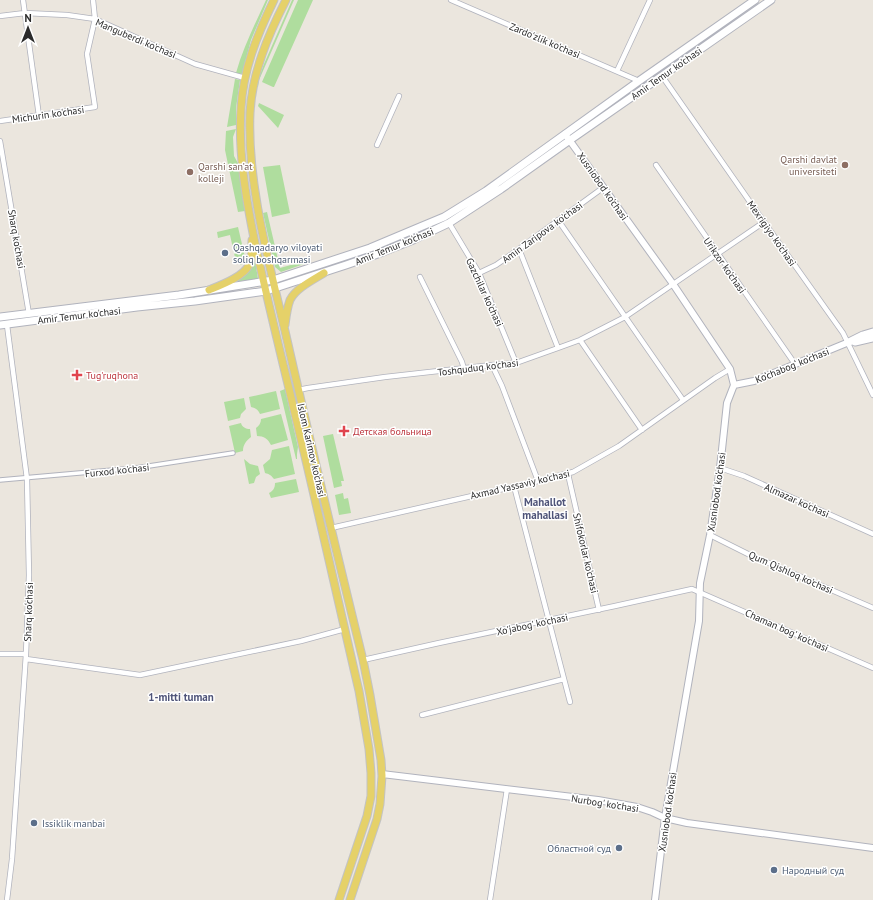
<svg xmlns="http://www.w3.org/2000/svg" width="873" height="900" font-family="'PT Sans',sans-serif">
	<rect width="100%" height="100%" fill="#ebe6de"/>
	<path fill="#afdd9e" d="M266 0H268L251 40 242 74 236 73C243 48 255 24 266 0Z
		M292 0H294L259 80 258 87H256L258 80 264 64Z
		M298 0H313L274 87H273L262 82Z
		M235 79 240 80 236 108V125L227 127Z
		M259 103 284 115 278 128 258 106Z
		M236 129 233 137 234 156 239 165 245 211 238 212 225 150 226 131Z
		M280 165 290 213 272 217 263 167Z
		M267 212 280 268 305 261 304 264 281 272 275 267 263 213Z
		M238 227 245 257 241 265 236 262 230 235 218 238 217 232Z
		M254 254 258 279 233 282Z
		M285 389 298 447 297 454V459H296L280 391Z
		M276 391 280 409 260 414C258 409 255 408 251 407L249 397Z
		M244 398 246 409 241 414 240 418 228 421 224 402Z
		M281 414 288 440 271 445C268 439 264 436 257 436L256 428C259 426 261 423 261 419Z
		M241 423C242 427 246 429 250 429L251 437C246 441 243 445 243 451L235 453 229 426Z
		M333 434 344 481H341L342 486 334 488 323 436Z
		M289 446 295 474 274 479C271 475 269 474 265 473L263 465 270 459 272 450Z
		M244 459 250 464 258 466 260 474 256 477 254 483 249 484Z
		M296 479 299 492 271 498 269 493C273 491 275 488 275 483Z
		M343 493 344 499 348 498 351 513 339 515 335 495Z"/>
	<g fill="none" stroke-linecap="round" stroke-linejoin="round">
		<defs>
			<path id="pedestrian" d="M0 480 136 468 233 453"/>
			<path id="minor" d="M23 0 39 116
				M451 0 639 81
				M0 16 25 13 67 15 95 19 195 64 245 78
				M617 71 650 0
				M662 76 764 222 843 333 873 395
				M0 121 95 107 87 54 95 19 93 0
				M0 141 29 314
				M377 145 399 96
				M656 165 795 364
				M558 220 683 400
				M449 223 479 273 516 363
				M519 249 558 348
				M479 273 496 265 519 249 604 187
				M420 277 462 362 464 369
				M7 325 27 479 29 575 26 654 12 859 7 900
				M580 340 642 430
				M492 365 502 386 538 481
				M298 390 308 388 385 377 492 365 516 363 558 348 580 340 625 317 764 222
				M720 468 744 476 873 534
				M568 474 599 610
				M514 486 570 702
				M331 528 538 481 573 472 619 446 715 378 730 369
				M710 535 748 554 873 608
				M0 654H26
				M26 659 140 675 301 641 345 629
				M363 660 439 643 615 606 692 589 873 668
				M422 715 564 679
				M490 900 507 789"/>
			<path id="tertiary" d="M565 134 673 284 730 369 734 385 727 403 720 468 710 535 700 583 699 621 665 818 655 900
				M734 385 754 381 849 342
				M382 774 598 800 637 807 652 812 665 818 687 823 873 848"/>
			<path id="secondary" d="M0 317 179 295 273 280 370 248 420 227 444 217 486 191 639 81 755 0
				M0 325 137 307 195 301 266 291 346 265 375 255 413 240 449 223 501 189 570 140 771 0
				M849 342 863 335 873 332
				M855 342 873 338"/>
			<path id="primary" d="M274 0C257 35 243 70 241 108 238 153 246 199 255 243 264 285 274 326 284 368 310 475 334 583 359 691L369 749 371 773V796L367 816 339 900
				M286 0C268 35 252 73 250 113 247 184 269 262 285 331 310 441 336 550 363 660L370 695 381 760 382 776 380 804 377 819 350 900
				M209 290C221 285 243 277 249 265 252 257 252 248 252 240
				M285 325C286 317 287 308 290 300 296 288 313 280 324 273"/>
		</defs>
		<use href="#pedestrian" stroke="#b1b3bd" stroke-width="5.5"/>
		<use href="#minor" stroke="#b1b3bd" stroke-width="6"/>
		<use href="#tertiary" stroke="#b1b3bd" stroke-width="8"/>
		<use href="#secondary" stroke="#b1b3bd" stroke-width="9"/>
		<use href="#primary" stroke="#c3c3c3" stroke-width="9"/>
		<use href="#pedestrian" stroke="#fff" stroke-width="3.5"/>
		<use href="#minor" stroke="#fff" stroke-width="4.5"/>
		<use href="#tertiary" stroke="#fff" stroke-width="6"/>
		<use href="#secondary" stroke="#fff" stroke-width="7"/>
		<use href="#primary" stroke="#e5d169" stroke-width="7"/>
	</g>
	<g fill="#8d6e63" stroke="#fff" stroke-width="1.5">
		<circle cx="845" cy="165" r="4"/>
		<circle cx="190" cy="172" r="4"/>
	</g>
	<g fill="#5c6f8a" stroke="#fff" stroke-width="1.5">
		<circle cx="225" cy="253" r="4"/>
		<circle cx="34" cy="823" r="4"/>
		<circle cx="619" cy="848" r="4"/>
		<circle cx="774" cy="870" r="4"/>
	</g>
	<g fill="#e0444e" stroke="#fff" stroke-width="1.5">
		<path d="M75 369h4v4h4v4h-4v4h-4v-4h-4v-4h4z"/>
		<path d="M342 425h4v4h4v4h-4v4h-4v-4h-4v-4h4z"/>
	</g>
	<g text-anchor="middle" stroke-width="3" stroke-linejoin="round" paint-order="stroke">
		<g font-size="10" fill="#2a2a2a" stroke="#fff">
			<text transform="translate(136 38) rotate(23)" y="4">Manguberdi ko'chasi</text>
			<text transform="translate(545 40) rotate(23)" y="4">Zardo'zlik ko'chasi</text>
			<text transform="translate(666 73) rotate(-35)" y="4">Amir Temur ko'chasi</text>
			<text transform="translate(48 114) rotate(-8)" y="4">Michurin ko'chasi</text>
			<text transform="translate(603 186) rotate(55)" y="4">Xusniobod ko'chasi</text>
			<text transform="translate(542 232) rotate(-36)" y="4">Amin Zaripova ko'chasi</text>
			<text transform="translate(772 233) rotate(55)" y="4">Mexrigiyo ko'chasi</text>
			<text transform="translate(17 239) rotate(80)" y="4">Sharq ko'chasi</text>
			<text transform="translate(394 246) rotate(-22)" y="4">Amir Temur ko'chasi</text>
			<text transform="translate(725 265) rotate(55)" y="4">Urikzor ko'chasi</text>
			<text transform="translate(485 292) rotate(65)" y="4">Gazchilar ko'chasi</text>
			<text transform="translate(79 315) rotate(-7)" y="4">Amir Temur ko'chasi</text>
			<text transform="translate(792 365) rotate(-22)" y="4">Ko‘chabog‘ ko‘chasi</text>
			<text transform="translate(478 367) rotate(-7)" y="4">Toshquduq ko'chasi</text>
			<text transform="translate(312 450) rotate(77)" y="4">Islom Karimov ko‘chasi</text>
			<text transform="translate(117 470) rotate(-6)" y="4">Furxod ko'chasi</text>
			<text transform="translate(520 484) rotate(-13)" y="4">Axmad Yassaviy ko'chasi</text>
			<text transform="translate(716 492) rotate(-82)" y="4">Xusniobod ko'chasi</text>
			<text transform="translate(797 500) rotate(24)" y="4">Almazar ko'chasi</text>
			<text transform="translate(586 553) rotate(77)" y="4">Shifokorlar ko'chasi</text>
			<text transform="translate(791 572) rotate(24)" y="4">Qum Qishloq ko'chasi</text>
			<text transform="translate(28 612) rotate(-88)" y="4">Sharq ko‘chasi</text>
			<text transform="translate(532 624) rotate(-12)" y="4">Xo'jabog' ko'chasi</text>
			<text transform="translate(787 630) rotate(24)" y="4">Chaman bog' ko'chasi</text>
			<text transform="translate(605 803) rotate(9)" y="4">Nurbog' ko'chasi</text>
			<text transform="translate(667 812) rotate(-82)" y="4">Xusniobod ko'chasi</text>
		</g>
		<g font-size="10" fill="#785e54" stroke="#fff" text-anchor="end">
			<text x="837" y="163">Qarshi davlat<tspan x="837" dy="12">universiteti</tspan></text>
			<text x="198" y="170" text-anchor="start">Qarshi san’at<tspan x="198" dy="12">kolleji</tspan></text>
		</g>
		<g font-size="10" fill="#4e5e75" stroke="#fff" text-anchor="start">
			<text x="233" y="251">Qashqadaryo viloyati<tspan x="233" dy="12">soliq boshqarmasi</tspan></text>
			<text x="42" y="827">Issiklik manbai</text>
			<text x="611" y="852" text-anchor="end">Областной суд</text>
			<text x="782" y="874">Народный суд</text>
		</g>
		<g font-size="10" fill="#be3a42" stroke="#fff" text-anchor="start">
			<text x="86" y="379">Tug'ruqhona</text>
			<text x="353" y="435">Детская больница</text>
		</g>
		<g font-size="11" font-weight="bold" fill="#4e5378" stroke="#fff">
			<text x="545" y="506">Mahallot<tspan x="545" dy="13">mahallasi</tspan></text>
			<text x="181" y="701">1-mitti tuman</text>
		</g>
	</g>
	<g transform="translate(28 28)" stroke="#ffffff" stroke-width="3" paint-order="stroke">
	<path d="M0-3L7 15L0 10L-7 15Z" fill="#2a2a2a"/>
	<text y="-6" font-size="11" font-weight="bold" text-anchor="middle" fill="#2a2a2a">N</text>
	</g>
</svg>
